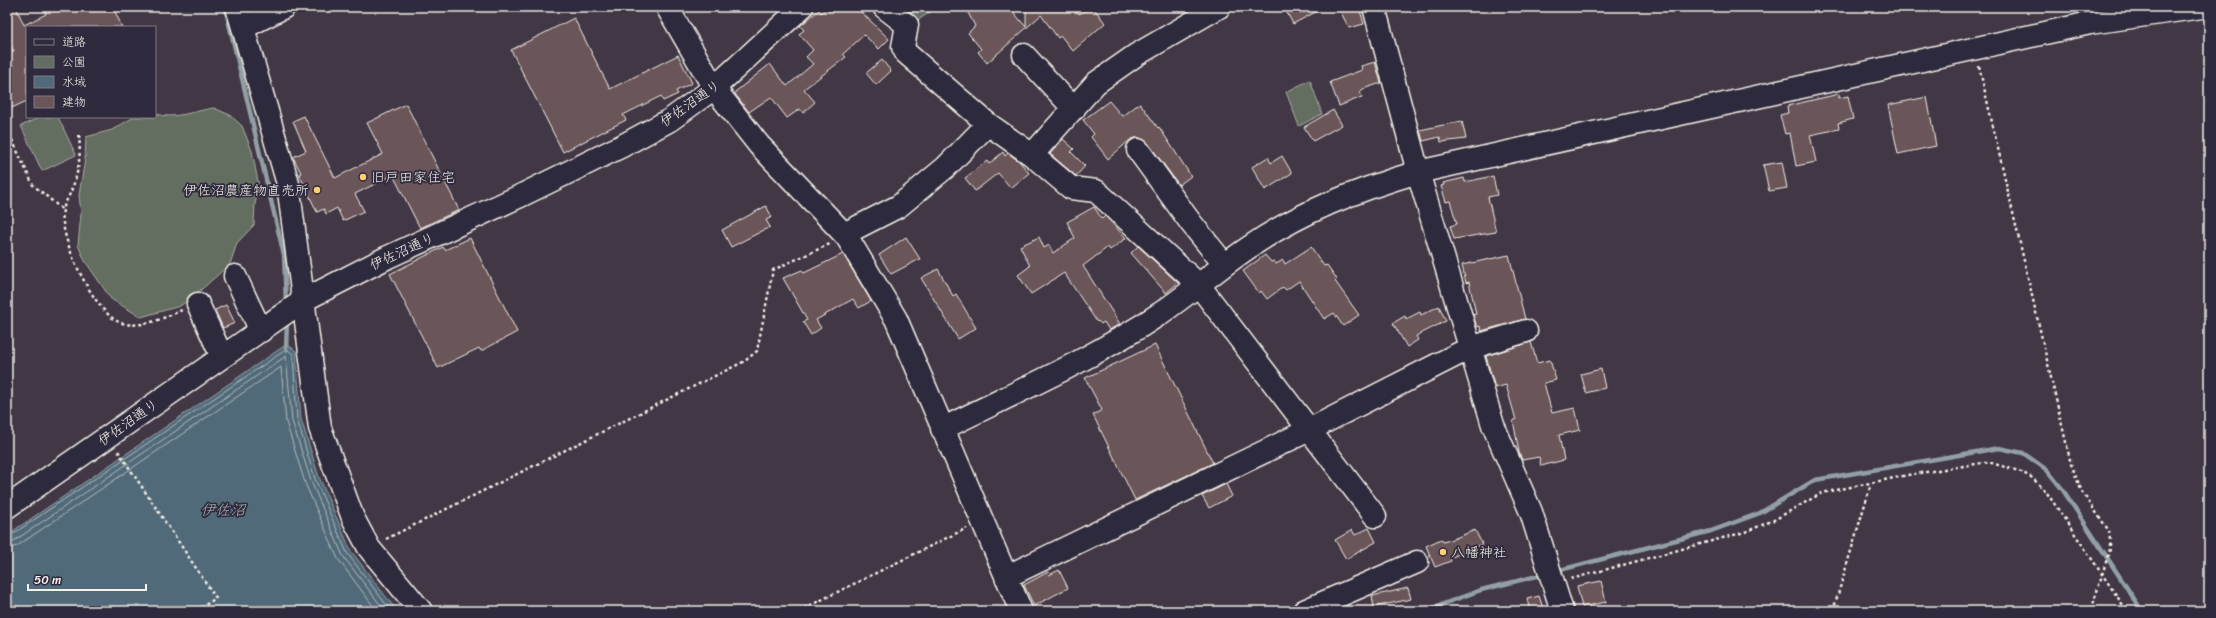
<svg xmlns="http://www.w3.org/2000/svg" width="2216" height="618" font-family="Sriracha,'Klee One',sans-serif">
	<rect width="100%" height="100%" fill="#413745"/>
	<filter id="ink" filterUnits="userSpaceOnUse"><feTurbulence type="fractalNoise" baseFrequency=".025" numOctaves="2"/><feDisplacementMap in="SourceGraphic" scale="8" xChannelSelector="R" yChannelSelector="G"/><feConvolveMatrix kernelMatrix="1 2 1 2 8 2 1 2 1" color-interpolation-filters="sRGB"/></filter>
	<g filter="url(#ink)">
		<path fill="#646d61" stroke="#acafa4" d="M891 7H938L915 22Z
			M1310 80 1322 114 1299 126 1286 92Z
			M214 108 230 115 242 126 252 151 259 187 255 204 254 225 237 243 230 264 194 296 180 306 141 317 111 299 85 261 78 245 81 214 79 195 85 159 86 137 112 130 134 117H155V113C171 121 197 110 214 108Z
			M40 117H58L76 155 42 171 21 126Z"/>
		<path fill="#516a79" stroke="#92a0a5" d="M287 344 296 351 301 419 319 477 351 551 397 611H7V535Z"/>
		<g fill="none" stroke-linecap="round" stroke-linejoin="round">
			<path stroke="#b3bbbc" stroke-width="1" d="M7 538 287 349 293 354 297 419 315 479 347 553 391 611
				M7 543 14 541 286 356 292 421 311 481 343 556 385 611
				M7 549 17 546 281 367 286 422 305 483 338 559 377 611"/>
			<path stroke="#92a0a5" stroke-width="4.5" d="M225 7 284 255 286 304
				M2095 7 2097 17
				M286 350 287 320
				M1556 571 1711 531 1760 513 1815 480 1999 448 2023 453 2047 470 2063 490 2142 611
				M1424 611 1481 590 1545 574"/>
		</g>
		<path fill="#6a5559" stroke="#f4f1e8" d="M7 7H16L24 25 46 14 43 7H113L122 27H27V101L7 110V54L14 51 7 38Z
			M828 7H856L889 39 879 49 864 35 843 54 846 57 804 89 815 102 803 113 800 109 787 118 771 97 749 112 735 94V92L770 64 787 86 813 64 806 57 813 50 799 34 804 30 800 26 819 10 821 13Z
			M965 7H1009L1026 27V7H1073L1079 14 1093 7 1105 23 1073 51 1061 36 1058 38 1041 15 987 63 978 52 981 49 968 33 975 26Z
			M1284 7H1325L1293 24Z
			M1338 7H1359L1364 24 1349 28Z
			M574 18 610 89 678 55 692 83 676 91 678 94 663 101 661 96 623 115 626 120 563 152 511 50Z
			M882 60 891 71 876 85 866 73Z
			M1375 62 1381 83 1363 89 1360 92 1362 97 1339 106 1330 82 1362 70 1361 66Z
			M1839 94V98L1848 96 1853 119 1838 123 1839 129 1810 135 1816 162 1796 166 1790 133 1785 134 1780 115 1788 113 1787 106Z
			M1927 97 1936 146 1898 154 1888 105Z
			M1109 101 1121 115 1123 116 1140 103 1158 128 1159 127 1191 176 1179 185 1148 143 1138 137 1130 140 1108 159 1091 137 1094 134 1083 120Z
			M406 104 459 210 420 228 393 175 355 194 364 211 343 221 337 208 326 214 324 209 317 212 299 174 301 173 293 157 306 151 293 121 304 116 335 178 383 154 367 123Z
			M1333 110 1342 125 1313 141 1304 127Z
			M1462 121 1466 139 1441 142 1440 137 1423 141 1420 130Z
			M1063 139 1074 149 1071 152 1085 166 1076 176 1050 154Z
			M1003 152 1005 156 1008 153 1020 162 1029 173 1011 188 998 173 975 191 965 178 987 161 989 164Z
			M1282 156 1292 173 1265 190 1252 167 1268 157 1271 163Z
			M1782 162 1787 188 1769 191 1763 165Z
			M1493 176 1497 195 1488 197 1496 232 1454 239 1450 226 1457 224 1450 201 1446 202 1441 186 1444 185 1443 183 1464 178 1465 182Z
			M766 206 772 217 766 220 770 227 731 247 722 230Z
			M1094 207 1102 219 1105 216 1126 238 1110 250 1108 247 1083 266 1120 324 1109 330 1104 322 1101 324 1098 321 1097 322 1064 273 1031 294 1018 275 1030 266 1020 246 1039 237 1044 248 1049 245 1053 253 1075 238 1067 222Z
			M906 237 920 259 891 274 879 255Z
			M470 238 517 332 481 351 479 348 438 368 390 274 443 247 445 250Z
			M1138 246 1178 283 1166 293 1131 253Z
			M1311 247 1324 266 1327 265 1337 279 1335 281 1359 315 1343 326 1334 313 1324 319 1299 281 1286 290 1283 287 1267 299 1261 291 1259 293 1243 271 1265 255 1271 262 1274 261 1276 264 1283 260 1285 264Z
			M843 254 871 301 859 308 853 299 816 320 821 328 811 335 803 322 807 320 783 278 802 270 804 273Z
			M1509 255 1525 319 1481 331 1480 326 1477 327 1473 315 1476 314 1469 282 1466 283 1462 265Z
			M938 269 953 296 956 294 976 328 958 339 921 278Z
			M226 305 235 323 223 328 215 310Z
			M1439 306 1446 321 1416 336 1418 340 1407 347 1393 323 1405 316 1406 319 1420 312 1421 315Z
			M1531 342 1537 363 1550 360 1556 380 1544 383 1552 413 1575 408 1580 430 1559 435 1564 460 1541 466 1539 457 1522 460 1519 452 1513 420H1516L1506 385 1495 388 1486 356Z
			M1155 345 1213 463 1135 500 1093 415 1102 410 1085 378Z
			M1601 369 1605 388 1586 393 1581 374Z
			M1226 484 1232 496 1209 508 1202 496Z
			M1369 528 1376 542 1346 559 1335 540 1352 530 1355 535Z
			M1475 530 1482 544 1450 558 1451 561 1435 567 1426 546 1441 539 1443 542 1453 539Z
			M1059 570 1068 588 1034 606 1024 585 1048 572 1049 575Z
			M1601 581 1606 602 1582 607 1577 586Z
			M1408 588 1411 599 1374 607 1372 596Z
			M1539 596 1544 611H1530L1527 599Z"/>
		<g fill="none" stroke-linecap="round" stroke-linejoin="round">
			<defs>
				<path id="minor" d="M237 7 288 184 320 428 353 518 369 548 421 611
					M667 7 714 88 759 145 847 237 896 319 1021 611
					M884 7 907 25 903 47 906 53 988 124
					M1374 7 1418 172 1493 425 1531 512 1562 611
					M243 28 284 7
					M1024 55 1074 109
					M1138 150 1191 223 1224 264
					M1032 155 1071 188 1096 191 1198 284 1375 516
					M844 234 899 206 946 167 988 124 1032 155 1096 83 1136 55 1219 7
					M235 276 261 331
					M198 304 222 357
					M942 429C1014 393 1091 360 1158 315 1189 294 1217 269 1248 248 1300 212 1357 190 1418 172L2090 23 2202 7
					M7 507 304 300 388 257 518 197 622 146 670 120 714 88 802 7
					M1006 577 1309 430 1470 348 1526 331
					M1304 611 1417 562"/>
			</defs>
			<use href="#minor" stroke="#f4f1e8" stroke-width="25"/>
			<path stroke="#f4f1e8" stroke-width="2.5" stroke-dasharray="3 3" stroke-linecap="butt" d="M1979 66 2071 464 2082 492 2109 531 2110 540V549L2091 611
				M7 129 33 185 63 210
				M79 135C81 155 79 172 71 191 69 197 64 204 63 210 58 237 93 309 117 321 137 331 164 318 182 310
				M118 451 216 598 196 611
				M386 539 745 361 757 351 773 270 830 244
				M1571 579 1745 532 1774 520 1822 493 1908 475 1988 462 2019 471 2031 477 2045 490 2127 611
				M799 611 967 528
				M1833 611 1871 484"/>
			<use href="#minor" stroke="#2f2a3d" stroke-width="22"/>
		</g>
	</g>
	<g fill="#ffd166" stroke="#2f2a3d" stroke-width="1.5">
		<circle cx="363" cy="177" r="4"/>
		<circle cx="317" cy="190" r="4"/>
		<circle cx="1443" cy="552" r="4"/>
	</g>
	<g text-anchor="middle" stroke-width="3.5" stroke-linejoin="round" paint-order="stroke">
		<g font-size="14" fill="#f4f1e8" stroke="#2f2a3d">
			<text transform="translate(690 103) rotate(-35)" y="5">伊佐沼通り</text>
			<text transform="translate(402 251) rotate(-25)" y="5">伊佐沼通り</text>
			<text transform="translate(128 422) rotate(-35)" y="5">伊佐沼通り</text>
		</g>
		<g font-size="14" fill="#f4f1e8" stroke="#2f2a3d" text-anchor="start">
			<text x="371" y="182">旧戸田家住宅</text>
			<text x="309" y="195" text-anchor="end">伊佐沼農産物直売所</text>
			<text x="1451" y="557">八幡神社</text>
		</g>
		<g font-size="15" font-style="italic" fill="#abb4b6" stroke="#2f2a3d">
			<text x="223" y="515">伊佐沼</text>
		</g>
	</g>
	<rect width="2216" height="618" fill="none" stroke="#2f2a3d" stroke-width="24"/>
	<rect x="12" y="12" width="2192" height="594" fill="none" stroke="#f4f1e8" stroke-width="1.5" filter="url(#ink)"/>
	<rect x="26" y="26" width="130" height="92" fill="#2f2a3d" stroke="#7e7a81"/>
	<rect x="34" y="39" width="20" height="6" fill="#2f2a3d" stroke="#7e7a81"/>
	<text x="62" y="46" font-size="12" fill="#f4f1e8">道路</text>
	<rect x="34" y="56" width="20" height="12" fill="#646d61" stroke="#7e7a81"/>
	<text x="62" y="66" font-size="12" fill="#f4f1e8">公園</text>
	<rect x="34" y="76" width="20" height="12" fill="#516a79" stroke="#7e7a81"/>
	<text x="62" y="86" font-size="12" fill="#f4f1e8">水域</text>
	<rect x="34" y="96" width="20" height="12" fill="#6a5559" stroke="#7e7a81"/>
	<text x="62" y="106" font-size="12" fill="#f4f1e8">建物</text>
	<path d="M28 584v6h118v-6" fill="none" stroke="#f4f1e8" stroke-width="2"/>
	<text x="34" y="584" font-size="12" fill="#f4f1e8" stroke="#2f2a3d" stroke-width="3" paint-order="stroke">50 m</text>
</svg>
